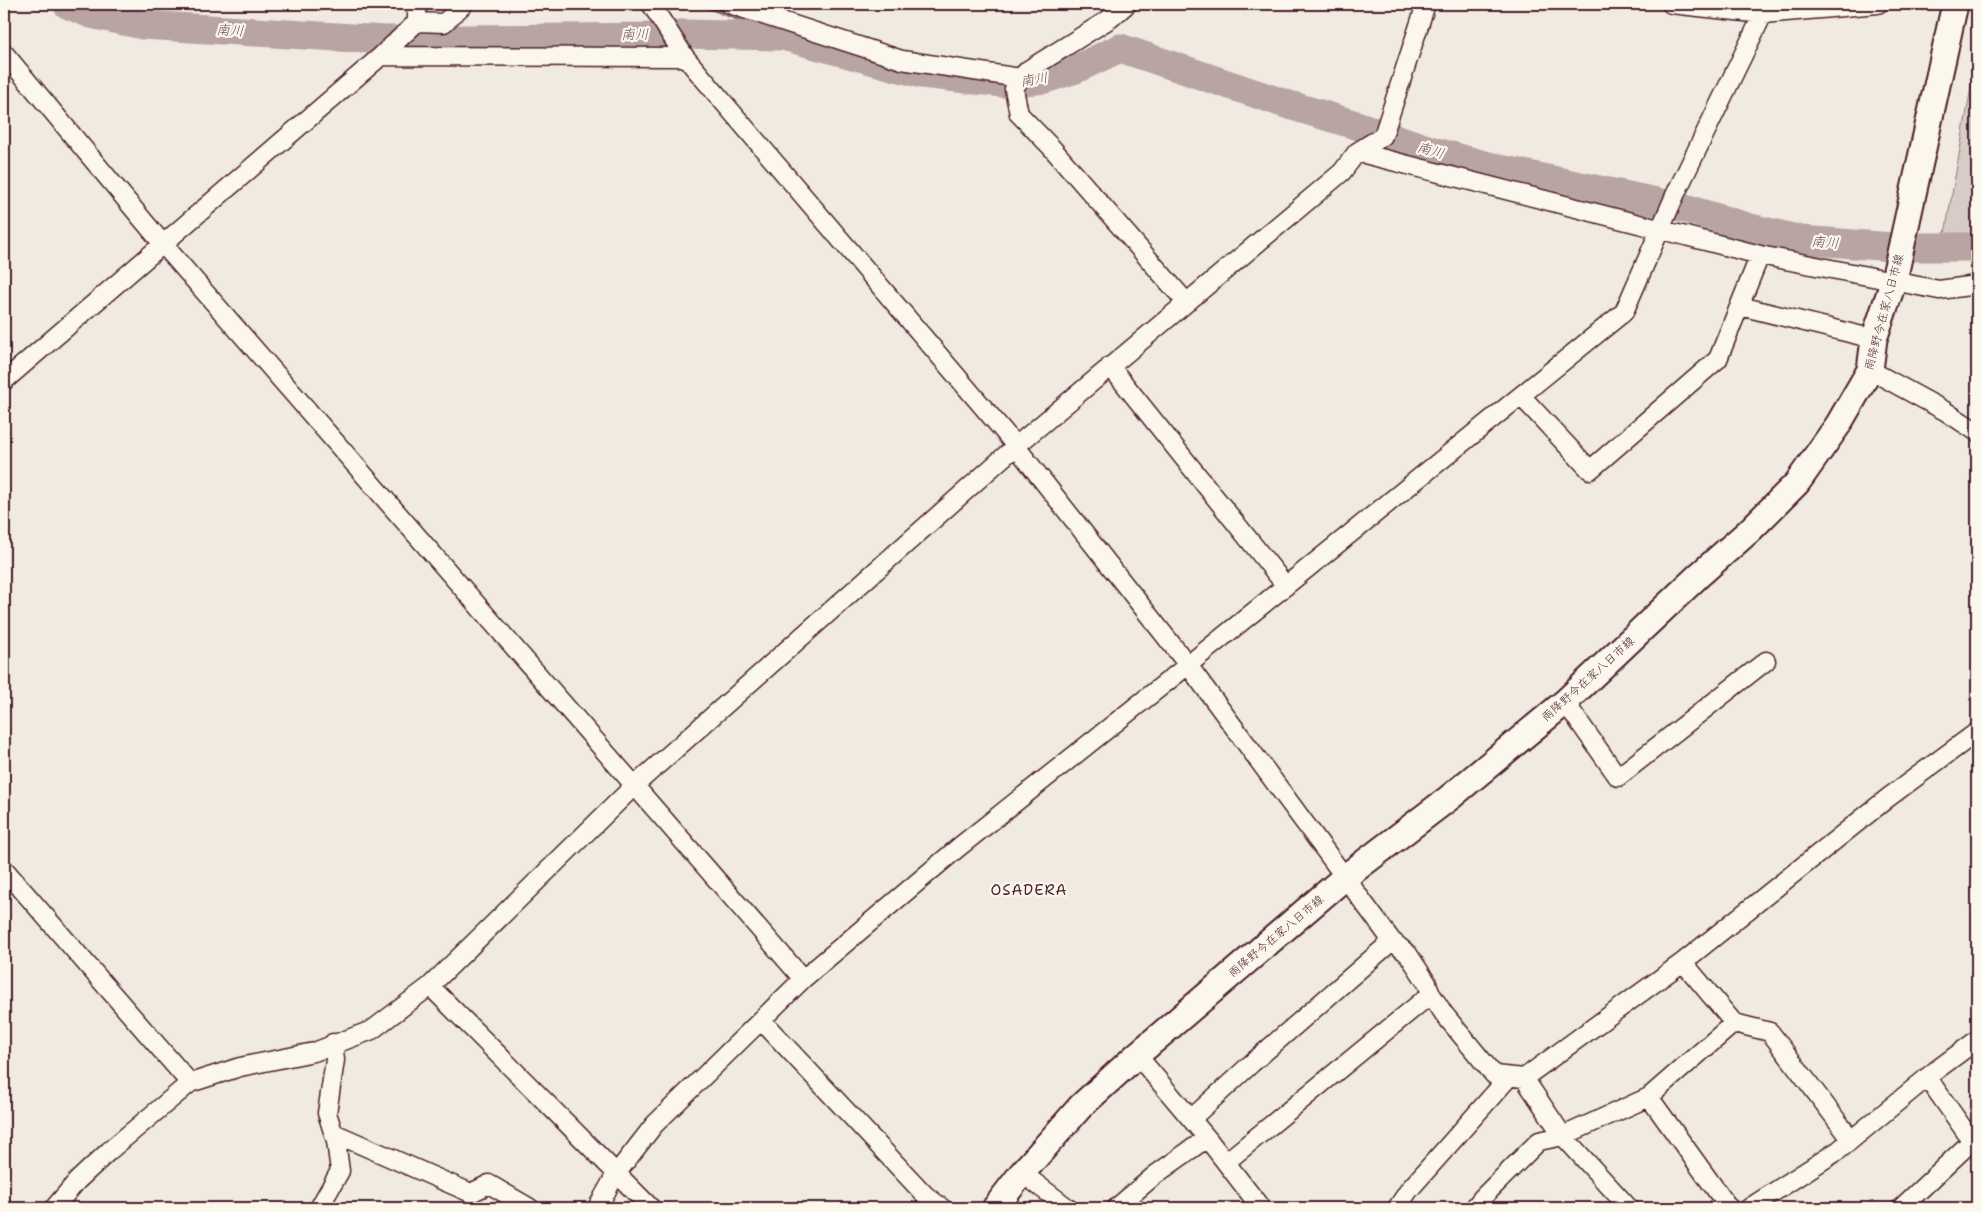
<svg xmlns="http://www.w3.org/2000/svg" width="1981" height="1212" font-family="'Shantell Sans','Klee One',sans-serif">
	<rect width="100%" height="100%" fill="#f0eae0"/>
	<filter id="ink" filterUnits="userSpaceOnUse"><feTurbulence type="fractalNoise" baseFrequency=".02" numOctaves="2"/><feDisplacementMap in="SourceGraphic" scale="10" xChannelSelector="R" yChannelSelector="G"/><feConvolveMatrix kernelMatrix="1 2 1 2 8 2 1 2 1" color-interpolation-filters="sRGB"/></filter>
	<g filter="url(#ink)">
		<path fill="#d8ccc6" stroke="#917678" d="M1977 54V239L1965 242 1944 239Z"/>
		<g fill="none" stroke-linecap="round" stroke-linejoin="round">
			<path stroke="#8c6f72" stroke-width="5" d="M701 4 783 36"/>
			<path stroke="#b8a4a2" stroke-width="29" d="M67 4 91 14 143 25 385 40 649 37 682 34 783 36 922 74 1003 83 1045 79 1076 69 1120 48 1286 104 1356 125 1436 152 1500 169 1680 207 1747 227 1802 240 1892 247H1977"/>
			<defs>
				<path id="minor" d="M412 4 417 8V22
					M651 4 685 57 1006 434 1188 665 1392 941 1408 954 1427 983 1431 994 1444 1014 1494 1075 1524 1078 1683 962 1889 797 1977 732
					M729 4 902 60 1020 78
					M1127 4 1111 18 1028 70 1020 78 1014 89 1019 114 1051 147 1186 302
					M1671 4 1763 14 1878 4
					M4 53 162 243 803 979
					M381 56 417 22 444 23 464 4
					M1357 152 1760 255 1939 290 1977 285
					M1740 306 1874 339
					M1110 366 1286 586
					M1870 370 1945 411 1977 432
					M4 381 381 56 685 57
					M1521 396 1590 470 1718 359 1760 255
					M1565 702 1618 777 1766 661
					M4 869 190 1083
					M1683 962 1734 1023 1770 1032 1851 1139
					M430 986 651 1208
					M761 1020 925 1195 942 1208
					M1137 1055 1207 1138 1261 1208
					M1927 1077 1972 1141
					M1524 1078 1563 1136 1629 1208
					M1649 1097 1734 1023
					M1191 1119 1252 1063 1392 941
					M334 1133 471 1193 489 1184 530 1208
					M1226 1162 1431 994
					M1022 1173 1068 1208
					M54 1208 77 1181 109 1151 190 1083 240 1067 314 1052 372 1030 430 986 634 786 1016 446 1342 172 1357 152 1383 136 1426 4
					M319 1208 340 1171 336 1141 327 1113 335 1060 333 1043
					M597 1208 616 1174 654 1125 803 979 959 847 1188 665 1624 312 1676 193 1763 14
					M1116 1208 1155 1175 1207 1138
					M1397 1208 1409 1190 1509 1077
					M1474 1208 1482 1198 1539 1141 1563 1136 1649 1097 1729 1208
					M1749 1208 1839 1150 1935 1071 1977 1040
					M1901 1208 1972 1141 1977 1147"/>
				<path id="secondary" d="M995 1208 1022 1173 1081 1106 1137 1055 1344 878 1449 798 1565 702 1698 576 1749 531 1797 483 1838 425 1870 370 1874 339 1894 280 1955 4"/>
			</defs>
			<use href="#minor" stroke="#4a1f2b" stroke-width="21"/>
			<use href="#secondary" stroke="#4a1f2b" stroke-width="29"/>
			<use href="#minor" stroke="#fbf7ec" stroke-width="18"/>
			<use href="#secondary" stroke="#fbf7ec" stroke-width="25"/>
		</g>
	</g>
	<g text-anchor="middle" stroke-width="4.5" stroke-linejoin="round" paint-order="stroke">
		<g font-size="12" fill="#4a1f2b" stroke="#fbf7ec">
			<text transform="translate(1884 312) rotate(-75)" y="4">雨降野今在家八日市線</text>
			<text transform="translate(1588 679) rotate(-42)" y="4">雨降野今在家八日市線</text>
			<text transform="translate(1276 936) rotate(-40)" y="4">雨降野今在家八日市線</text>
		</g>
		<g font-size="14" font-style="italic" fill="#704e55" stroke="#fbf7ec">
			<text transform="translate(230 30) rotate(3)" y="5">南川</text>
			<text transform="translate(635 34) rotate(-1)" y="5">南川</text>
			<text transform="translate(1034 79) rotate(-9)" y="5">南川</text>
			<text transform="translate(1431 150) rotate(16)" y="5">南川</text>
			<text transform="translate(1825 242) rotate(4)" y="5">南川</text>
		</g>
		<g font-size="15" letter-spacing="1" fill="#4a1f2b" stroke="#fbf7ec">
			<text x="1029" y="895">OSADERA</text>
		</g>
	</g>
	<rect width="1981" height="1212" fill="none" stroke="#fbf7ec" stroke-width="20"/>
	<rect x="10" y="10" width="1961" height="1192" fill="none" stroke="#4a1f2b" stroke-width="2" filter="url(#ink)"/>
</svg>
